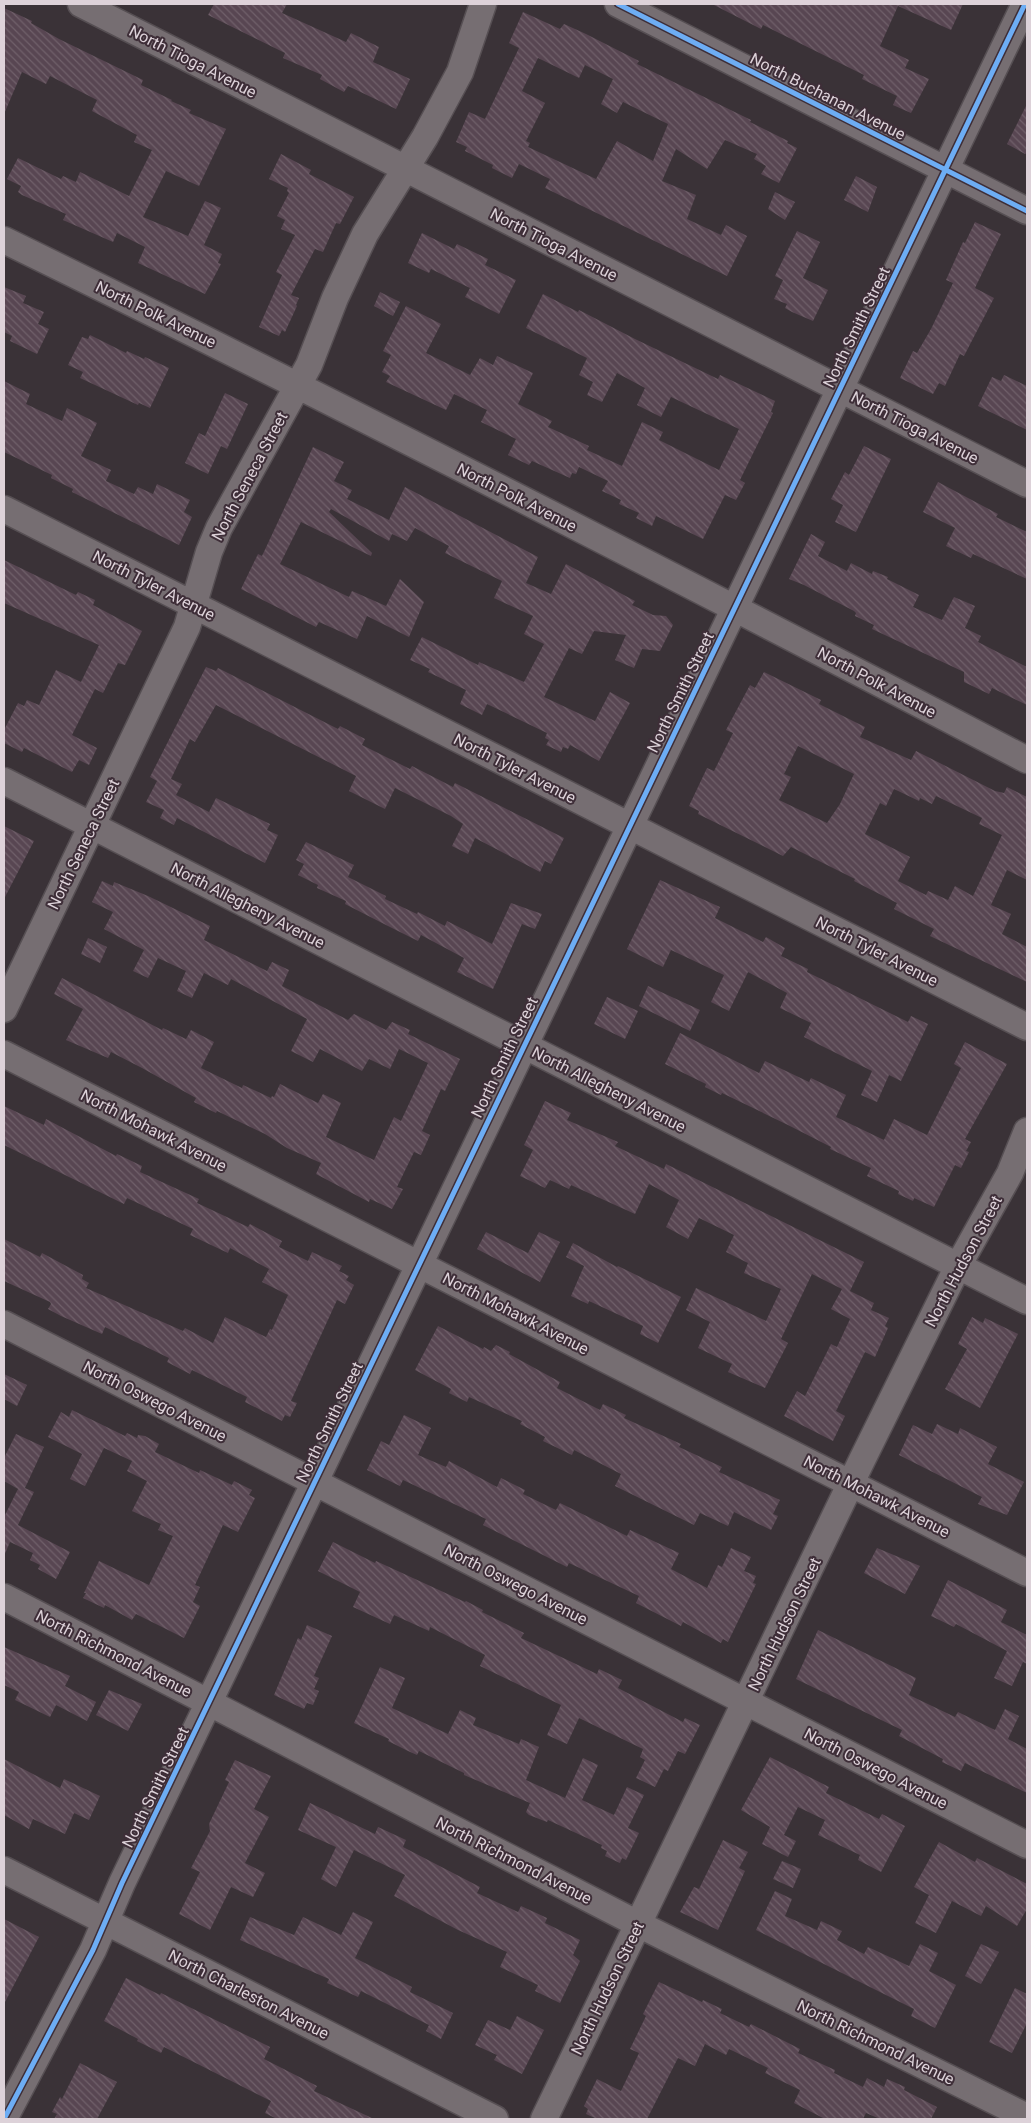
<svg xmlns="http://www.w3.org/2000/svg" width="1031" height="2123" font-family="Roboto,sans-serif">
	<defs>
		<pattern id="building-back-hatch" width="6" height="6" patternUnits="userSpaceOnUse" patternTransform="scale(1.25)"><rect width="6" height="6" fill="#584652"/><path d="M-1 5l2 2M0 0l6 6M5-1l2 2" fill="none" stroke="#70606a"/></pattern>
	</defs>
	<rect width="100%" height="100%" fill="#3a3237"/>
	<path fill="url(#building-back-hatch)" fill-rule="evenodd" d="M214 4H287L282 13 346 42 351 33 379 47 373 62 410 79 396 109 348 86 344 92 320 79 322 75 283 58 285 53 208 15Z
		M712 4H963L951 30 898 6 880 46 909 60 905 68 929 79 911 113 893 105 897 96 862 79 864 75 763 25 761 29Z
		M4 8 32 21 31 23 59 39 143 80 141 85 172 100 171 101 191 110 189 113 226 129 199 186 166 171 143 217 188 236 205 201 221 208 204 245 222 254 218 263 221 264 205 294 138 263 145 247 117 233 113 242 63 220 66 214 22 195 18 192 21 186 7 179 18 158 61 179 63 176 76 182 80 172 129 196 152 150 134 142 137 135 92 111 97 100 50 76 46 84 22 72 4 114Z
		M523 12 560 29 564 24 586 34 639 61 637 64 751 120 750 122 788 141 787 143 797 148 779 183 761 174 766 166 754 159 757 154 725 140 707 169 676 149 662 181 696 195 687 219 721 235 726 225 747 236 727 276 545 188 550 179 519 164 512 178 492 168 493 165 465 151 467 147 456 142 469 112 485 119 519 48 509 43ZM538 58 579 78 585 65 613 79 601 104 617 113 623 102 668 124 653 161 617 141 596 179 528 147 530 143 526 141 545 103 522 91Z
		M1027 104V153L1025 154 1007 144Z
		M281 154 311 170 309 174 354 197 340 224 336 223 323 252 315 249 291 295 299 298 296 305 297 306 285 332 282 330 279 336 259 327 282 275 276 272 295 235 281 229 285 220 277 216 289 193 287 191 288 188 269 179Z
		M856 176 877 187 868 212 844 200Z
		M775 192 795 202 785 220 768 209Z
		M975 222 1001 234 975 288 994 298 964 356 960 354 945 386 939 383 933 394 900 378 913 351 917 353 931 329 953 283 946 280 963 242 965 243Z
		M797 231 820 242 803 278 828 290 813 321 792 312 785 308 787 304 774 299 783 280 775 276Z
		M422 233 454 249 457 244 488 259 485 265 516 280 499 314 465 297 470 288 431 269 429 273 408 263Z
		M4 287 26 296 23 303 44 312 38 324 49 329 37 354 10 341 12 336 4 332Z
		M380 292 400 302 393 316 374 306Z
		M543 294 578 312 579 310 635 339 718 379 720 375 775 401 771 412 773 413 740 480 745 483 736 500 725 495 703 539 656 516 652 526 636 518 639 513 619 504 621 500 602 491 608 481 579 467 576 474 572 473 570 478 532 461 529 465 508 455 516 439 481 422 487 410 454 394 446 410 386 382 390 376 382 372 391 355 383 351 406 306 441 324 426 353 470 375 480 358 493 365 497 356 533 373 518 404 552 421 548 427 589 446 587 450 622 466 642 422 663 432 659 440 719 470 739 429 671 397 661 417 637 405 645 388 617 373 602 402 587 395 593 382 579 375 587 358 526 328Z
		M90 335 126 353 127 351 144 359 145 357 169 368 150 408 139 403 138 405 80 378 83 372 68 365 82 337 88 339Z
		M1004 375 1027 386V430L978 406 992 377 1001 381Z
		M4 381 30 394 26 404 62 421 67 408 97 423 81 456 111 470 106 481 134 494 138 487 153 494 157 484 190 500 184 512 192 517 179 545 72 492 73 489 51 478 52 475 4 452Z
		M225 393 248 404 227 449 221 446 208 474 185 463 199 433 205 436Z
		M864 446 891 459 856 532 835 522 843 505 831 499 845 472 849 475Z
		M313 447 344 462 334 481 352 490 347 499 389 520 405 487 538 557 526 583 551 594 566 564 635 601 632 605 653 615 666 616 673 625 660 651 642 649 634 668 615 660 626 635 594 631 582 654 569 648 544 697 595 721 610 692 630 703 599 761 570 745 568 749 563 747 561 752 546 745 549 740 545 738 547 733 487 704 482 715 460 704 466 690 428 672 430 669 410 660 422 637 478 665 479 662 524 682 544 644 524 634 533 616 494 598 502 581 445 553 449 546 415 528 407 541 392 534 389 541 331 509 329 512 372 553 371 556 301 522 280 564 349 597 352 591 386 606 400 579 424 602 409 637 367 616 357 639 319 622 316 627 241 589 258 554 262 556Z
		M938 482 998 514 996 517 1027 532V579L973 554 971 558 946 546 955 528 923 512Z
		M811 534 825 542 818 556 847 571 851 563 872 574 873 571 888 577 887 579 919 595 913 607 942 620 954 597 975 606 965 628 981 636 978 642 1027 667V705L992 688 989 694 964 682V672L872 629 874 625 855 616 856 613 854 611 804 585 789 579Z
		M4 560 76 595 78 592 95 600 93 605 142 631 125 665 118 663 103 693 95 689 72 735 97 748 89 765 79 760 72 772 24 748 22 752 4 743V730L18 703 24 706 27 700 39 705 56 670 81 682 99 645 4 603Z
		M206 667 216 671 218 668 338 729 340 726 365 739 362 745 410 769 412 766 453 787 455 783 564 838 551 864 545 861 540 872 475 838 468 854 452 846 463 824 451 816 395 788 385 809 349 791 356 776 216 705 195 742 190 739 171 779 182 784 176 795 209 812 216 798 270 824 267 830 278 835 265 863 177 818 174 825 160 818 164 810 146 802 157 781 150 777Z
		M764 672 821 700 819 704 865 727 860 737 911 760 916 751 995 791 1004 793 1007 787 1027 797V880L1007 870 991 905 1011 914 1002 934 1027 947V982L930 936 934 929 894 909 897 903 854 881 855 879 791 847 783 856 698 814 699 811 689 806 707 768 714 771 733 733 726 730 750 685 755 688ZM798 746 854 774 840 804 827 823 779 800 791 777 784 774ZM894 789 919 801 920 798 932 804 936 796 982 818 979 824 1002 835 973 896 955 886 948 900 928 891 926 895 898 881 910 857 865 834 880 803 886 806Z
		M4 826 34 841 4 899Z
		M306 842 354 865 348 877 386 896 385 899 417 914 418 912 445 926 447 921 492 944 511 903 542 914 535 929 522 924 493 989 457 972 464 958 421 935 418 941 386 925 345 904 346 901 317 888 318 885 298 875 304 864 296 860Z
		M660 880 720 907 715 918 763 942 766 937 785 948 781 956 808 969 807 972 908 1022 911 1016 928 1024 901 1081 889 1075 877 1102 861 1095 872 1071 804 1037 811 1023 780 1008 787 993 748 972 729 1011 711 1002 724 975 671 950 663 967 627 949Z
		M102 881 113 886 114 882 148 896 210 926 204 940 267 971 272 962 289 970 282 986 348 1020 354 1014 386 1030 392 1022 410 1030 408 1034 460 1059 445 1091 441 1089 422 1131 430 1135 421 1155 414 1152 397 1187 403 1189 392 1209 370 1199 369 1202 316 1174 321 1163 287 1148 265 1134 217 1111 216 1113 194 1102 196 1098 142 1068 111 1052 108 1058 66 1040 83 1009 54 994 62 978 162 1030 163 1028 186 1039 191 1030 214 1042 201 1068 242 1088 243 1085 271 1098 272 1096 274 1097 280 1084 318 1103 323 1094 341 1103 326 1137 374 1160 394 1117 401 1121 428 1063 399 1049 390 1069 369 1059 362 1071 320 1049 313 1062 291 1051 307 1019 231 979 228 985 204 973 192 998 177 991 186 971 158 958 148 978 133 971 144 950 104 929 113 912 92 902Z
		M88 938 107 947 100 963 81 954Z
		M648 986 700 1010 690 1031 639 1006Z
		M607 997 638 1011 625 1039 594 1024Z
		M680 1033 759 1073 765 1061 809 1082 811 1078 846 1095 836 1117 884 1140 894 1119 927 1135 961 1068 954 1064 965 1042 1007 1064 965 1139 971 1142 966 1151 969 1152 961 1168 955 1165 934 1207 914 1198 913 1201 898 1194 899 1191 867 1176 871 1168 830 1149 831 1147 788 1125 722 1093 721 1095 705 1087 706 1084 665 1064Z
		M545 1101 571 1113 567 1120 618 1142 615 1146 664 1169 666 1164 864 1262 850 1291 874 1303 871 1310 889 1318 885 1326 888 1328 875 1357 865 1352 836 1411 845 1416 833 1441 784 1416 797 1391 805 1396 831 1344 837 1347 850 1319 831 1309 842 1289 812 1274 781 1339 788 1343 765 1388 728 1372 732 1364 698 1348 710 1322 686 1310 696 1288 766 1321 781 1289 744 1273 748 1263 726 1252 734 1235 699 1218 688 1239 666 1227 679 1200 649 1184 635 1214 571 1185 569 1189 550 1180 545 1188 520 1176 533 1150 524 1145Z
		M4 1106 44 1125 46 1119 116 1156 117 1154 142 1166 140 1172 199 1199 197 1203 248 1227 250 1224 282 1241 279 1247 308 1261 312 1252 342 1266 339 1271 349 1276 346 1280 354 1285 345 1304 337 1300 291 1401 297 1403 290 1417 285 1415 282 1421 245 1402 247 1397 192 1370 190 1374 167 1362 169 1358 105 1327 102 1334 61 1316 48 1309 51 1304 50 1302 4 1281V1239L40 1257 42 1253 83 1275 82 1279 89 1283 86 1288 183 1331 185 1328 213 1343 225 1317 266 1337 270 1329 272 1330 288 1295 262 1282 269 1269 230 1248 228 1253 190 1235 193 1229 127 1198 124 1204 4 1145Z
		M486 1232 528 1253 539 1232 560 1242 540 1282 477 1249Z
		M573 1243 617 1267 618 1266 681 1297 658 1343 640 1334 643 1326 589 1301 588 1304 571 1296 584 1266 566 1257Z
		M972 1317 983 1323 985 1318 1018 1334 980 1408 945 1389 967 1349 958 1344Z
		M438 1326 483 1349 484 1347 491 1351 496 1345 510 1352 509 1354 560 1382 557 1388 600 1410 603 1404 626 1415 624 1418 681 1444 679 1447 722 1467 719 1472 780 1500 773 1514 778 1516 771 1530 734 1512 728 1526 700 1513 694 1525 615 1486 621 1474 574 1450 572 1455 543 1441 545 1437 520 1424 522 1421 469 1397 467 1402 449 1393 451 1389 415 1370Z
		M4 1374 27 1385 17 1406 4 1399Z
		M72 1410 125 1436 127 1433 137 1438 138 1435 145 1436 159 1444 155 1452 199 1473 200 1470 232 1485 234 1481 252 1490 249 1495 255 1498 238 1532 223 1525 195 1585 200 1587 193 1602 200 1606 184 1638 136 1614 132 1620 105 1605 104 1608 83 1598 86 1593H84L99 1561 149 1585 173 1536 158 1530 161 1524 132 1511 147 1481 127 1471 132 1461 104 1448 85 1486 70 1479 82 1454 48 1437 61 1412 69 1417Z
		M404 1415 431 1428 418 1455 446 1467 449 1461 497 1487 501 1478 525 1490 523 1494 556 1510 560 1503 627 1536 630 1530 679 1553 671 1569 707 1588 718 1565 722 1567 731 1548 751 1557 744 1571 756 1576 753 1583 756 1584 728 1642 723 1639 721 1643 683 1622 681 1626 636 1603 639 1596 569 1563 567 1567 483 1525 486 1519 403 1480 400 1486 367 1470 381 1441 389 1445Z
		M937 1424 958 1434 960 1428 997 1447 988 1464 1024 1482 1007 1515 978 1504 982 1497 899 1455 913 1425 932 1434Z
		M16 1434 44 1447 25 1488 34 1492 18 1525 70 1552 56 1579 38 1569 40 1565 30 1560 33 1553 10 1542 4 1556V1517L18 1489 4 1481V1458Z
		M333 1542 375 1563 376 1561 465 1602 466 1601 483 1610 482 1612 524 1633 521 1638 597 1674 599 1669 622 1680 618 1688 683 1722 685 1718 700 1725 685 1754 678 1751 668 1771 664 1769 655 1787 636 1778 645 1760 640 1757 643 1749 579 1718 567 1744 547 1735 561 1705 480 1666 485 1655 430 1627 429 1631 394 1615 390 1624 353 1607 360 1592 318 1571Z
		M877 1548 920 1566 905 1594 864 1573Z
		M948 1580 1007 1610 1001 1622 1027 1635V1664L1023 1662 1012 1686 994 1678 1007 1651 956 1624 954 1627 931 1616Z
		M307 1625 332 1636 314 1676 319 1678 314 1689 319 1691 313 1705 307 1703 304 1709 274 1695 298 1638 301 1640Z
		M818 1630 916 1678 909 1695 955 1717 958 1712 995 1730 1005 1709 1019 1716 1008 1739 1027 1749V1793L965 1763 961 1771 942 1762 943 1759 899 1736 902 1730 796 1679Z
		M4 1647 70 1676 65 1686 96 1702 87 1721 56 1705 50 1717 15 1700 19 1692 4 1685Z
		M380 1667 405 1678 392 1708 448 1734 460 1710 476 1718 473 1725 519 1744 521 1739 539 1747 526 1780 565 1798 583 1758 598 1765 582 1800 614 1815 627 1787 644 1795 628 1828 639 1833 626 1860 622 1858 620 1863 605 1856 607 1851 601 1848 602 1845 548 1820 547 1822 529 1815 526 1812 530 1803 464 1775V1773L419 1751 417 1755 408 1751 388 1741 389 1739 354 1723Z
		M109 1690 142 1704 128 1731 96 1715Z
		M770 1757 829 1787 826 1793 879 1819 882 1814 905 1826 881 1872 858 1860 860 1855 818 1835 825 1820 798 1807 784 1835 796 1841 788 1857 762 1844 770 1827 741 1810Z
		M4 1759 60 1788 64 1779 100 1796 89 1820 74 1813 65 1834 33 1819 29 1829 4 1815Z
		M235 1760 271 1776 254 1809 269 1817 245 1863 265 1873 253 1897 231 1887 210 1930 179 1914 200 1872 191 1868 210 1831 209 1824 229 1782 225 1780Z
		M310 1803 375 1834 378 1827 406 1840 403 1847 480 1887 477 1893 518 1912 521 1906 547 1918 545 1923 580 1940 573 1955 580 1961 560 2003 535 1991 538 1985 500 1967 507 1952 458 1930 394 1896 405 1875 354 1850 336 1887 321 1879 336 1847 298 1830Z
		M723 1840 748 1852 739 1868 745 1871 718 1930 680 1912 694 1887 699 1889Z
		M939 1842 975 1862 977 1858 1027 1884V1909L1017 1926 986 1906 981 1916 952 1901 936 1933 915 1923 929 1895 914 1887Z
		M782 1861 801 1869 793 1888 773 1879Z
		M775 1891 792 1899 785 1916 817 1930 821 1921 842 1931 837 1940 864 1954 868 1947 909 1966 920 1944 938 1953 929 1971 956 1985 935 2028 911 2016 914 2009 756 1930Z
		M353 1912 373 1922 355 1958 412 1987 410 1992 453 2013 441 2039 426 2031 429 2025 361 1991 358 1997 327 1983 329 1979 240 1940 250 1917 294 1935 303 1917 341 1935Z
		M4 1919 39 1937 4 2004Z
		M981 1944 999 1952 981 1984 965 1976Z
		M126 1978 160 1995 161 1993 270 2047 264 2059 317 2086 314 2091 374 2119H277L265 2113 271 2101 164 2047 161 2053 137 2041 138 2039 104 2021Z
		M659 1982 702 2002 703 2000 722 2009 720 2013 749 2027 751 2024 800 2049 798 2053 835 2070 834 2073 863 2087 867 2078 884 2087 887 2079 905 2087 904 2090 937 2107 931 2119H880L866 2113 863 2119H825L794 2103 800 2090 765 2073 768 2068 729 2049 726 2055 705 2044 695 2066 678 2058 647 2119H597L586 2114 588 2109 584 2106 597 2079 621 2091 639 2053 630 2049 646 2016 643 2014Z
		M1015 1988 1027 1994V2023L1012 2053 989 2042Z
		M517 2016 544 2030 522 2074 494 2060 497 2055 475 2045 488 2020 510 2030Z
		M80 2063 117 2082 97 2119H54L57 2114 52 2112 60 2097 62 2099Z"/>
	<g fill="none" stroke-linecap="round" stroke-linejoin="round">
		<defs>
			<path id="minor" d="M81 4 1027 484
				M618 4 1027 211
				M4 240C348 408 688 583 1027 760
				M4 509 1027 1027
				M4 781 1027 1301
				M4 1009 187 627 209 552 219 528 309 365 335 298 365 234 425 137 460 72 483 4
				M4 1054 1027 1573
				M4 1324 1027 1845
				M4 1597 638 1924 1027 2117
				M4 1870 495 2119
				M4 2119 93 1950 122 1883 1025 4
				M544 2119 862 1460 958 1266 1010 1173 1027 1131"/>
		</defs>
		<use href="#minor" stroke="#564f53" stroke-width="29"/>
		<use href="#minor" stroke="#766e72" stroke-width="26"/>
		<defs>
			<path id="cycleway" d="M618 4 1027 211
				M4 2119 93 1950 122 1883 1025 4"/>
		</defs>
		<use href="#cycleway" stroke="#3e2e38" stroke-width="8"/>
		<use href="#cycleway" stroke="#6dadf4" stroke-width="5"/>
	</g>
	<g text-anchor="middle" stroke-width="4" stroke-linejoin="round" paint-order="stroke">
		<g font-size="16" fill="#ddd2d9" stroke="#3e2e38">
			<text transform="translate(193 61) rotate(27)" y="6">North Tioga Avenue</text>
			<text transform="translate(828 96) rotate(27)" y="6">North Buchanan Avenue</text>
			<text transform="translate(554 244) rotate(27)" y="6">North Tioga Avenue</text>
			<text transform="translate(156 314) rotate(26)" y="6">North Polk Avenue</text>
			<text transform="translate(856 327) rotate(-64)" y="6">North Smith Street</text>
			<text transform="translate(915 427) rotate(27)" y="6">North Tioga Avenue</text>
			<text transform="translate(249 476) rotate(-62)" y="6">North Seneca Street</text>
			<text transform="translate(517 497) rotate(27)" y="6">North Polk Avenue</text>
			<text transform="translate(154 585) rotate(27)" y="6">North Tyler Avenue</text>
			<text transform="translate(877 682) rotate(28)" y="6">North Polk Avenue</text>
			<text transform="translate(680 692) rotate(-64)" y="6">North Smith Street</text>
			<text transform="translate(515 768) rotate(27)" y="6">North Tyler Avenue</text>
			<text transform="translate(83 844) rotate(-64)" y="6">North Seneca Street</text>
			<text transform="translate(248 905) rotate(27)" y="6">North Allegheny Avenue</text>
			<text transform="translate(877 951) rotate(27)" y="6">North Tyler Avenue</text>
			<text transform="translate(504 1057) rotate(-64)" y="6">North Smith Street</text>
			<text transform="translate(609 1089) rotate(27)" y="6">North Allegheny Avenue</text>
			<text transform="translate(154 1130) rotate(27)" y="6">North Mohawk Avenue</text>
			<text transform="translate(963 1261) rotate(-62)" y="6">North Hudson Street</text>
			<text transform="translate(516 1313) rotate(27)" y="6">North Mohawk Avenue</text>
			<text transform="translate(155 1401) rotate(27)" y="6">North Oswego Avenue</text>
			<text transform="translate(329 1422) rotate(-64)" y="6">North Smith Street</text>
			<text transform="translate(877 1496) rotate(27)" y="6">North Mohawk Avenue</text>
			<text transform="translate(516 1584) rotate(27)" y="6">North Oswego Avenue</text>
			<text transform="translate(784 1624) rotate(-64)" y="6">North Hudson Street</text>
			<text transform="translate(114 1653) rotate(27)" y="6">North Richmond Avenue</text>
			<text transform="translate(876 1768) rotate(27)" y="6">North Oswego Avenue</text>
			<text transform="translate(155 1787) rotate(-64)" y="6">North Smith Street</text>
			<text transform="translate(514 1860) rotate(27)" y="6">North Richmond Avenue</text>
			<text transform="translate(607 1988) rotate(-64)" y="6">North Hudson Street</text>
			<text transform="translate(249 1994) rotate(27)" y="6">North Charleston Avenue</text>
			<text transform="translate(876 2042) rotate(26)" y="6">North Richmond Avenue</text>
		</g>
	</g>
	<rect width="1031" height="2123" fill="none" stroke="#ddd2d9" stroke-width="10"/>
</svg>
